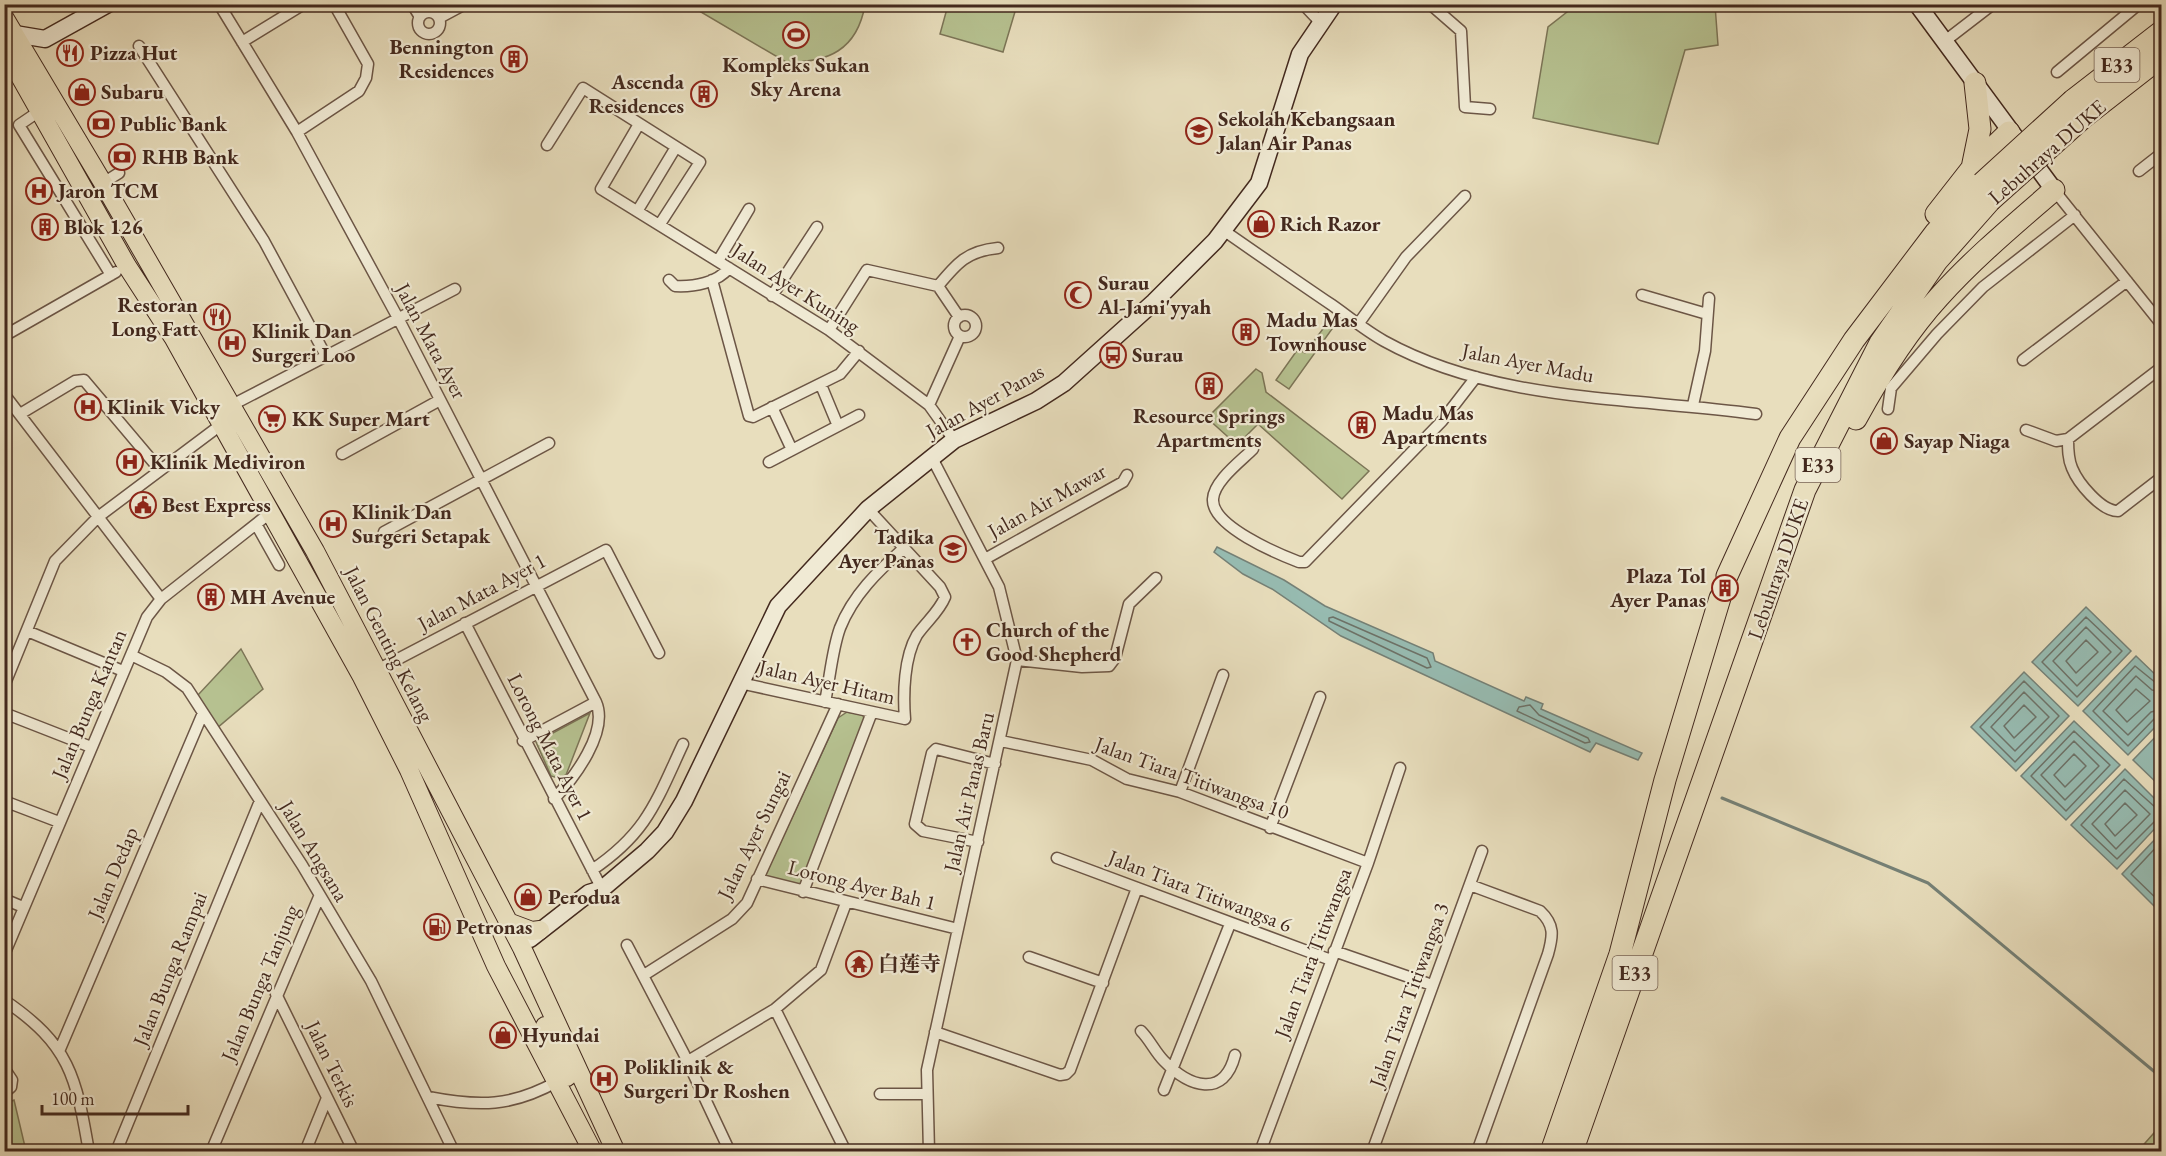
<svg xmlns="http://www.w3.org/2000/svg" width="2166" height="1156" font-family="'EB Garamond','Noto Serif SC',serif">
	<rect width="100%" height="100%" fill="#e8debd"/>
	<filter id="stains"><feTurbulence type="fractalNoise" baseFrequency=".00333" numOctaves="4"/><feColorMatrix values="0 0 0 0 .2 0 0 0 0 .09 0 0 0 0 .02 0 0 0 .5 -.17"/></filter>
	<radialGradient id="worn" r=".72"><stop offset=".6" stop-color="#630" stop-opacity="0"/><stop offset="1" stop-color="#630" stop-opacity=".3"/></radialGradient>
	<path fill="#b6c190" stroke="#7c7557" stroke-width="1.5" d="M689 5H865C857 50 828 63 786 62Z
		M948 5H1017L1003 52 940 34Z
		M1576 5H1715L1718 45 1685 50 1658 144 1533 118 1548 27Z
		M1331 318 1337 322 1289 389 1276 380 1298 349 1305 353Z
		M1256 369 1262 373 1266 392 1369 471 1342 499 1258 424 1237 445 1207 418Z
		M241 649 263 689 217 728 197 696Z
		M847 712 863 715 864 719 800 886 765 876 838 718Z
		M590 713 566 775 558 778 551 776 536 742Z
		M14 1100 26 1151H5V1104Z
		M2161 1125V1151H2138Z"/>
	<path fill="#97bcb2" stroke="#758177" stroke-width="1.5" d="M1217 547 1284 580 1325 606 1433 653 1435 661 1524 701 1526 697 1543 704 1541 709 1642 753 1638 760 1596 743 1590 752 1341 636 1272 589 1243 574 1214 552Z
		M2086 607 2131 651 2078 706 2032 662Z
		M2136 656 2161 680V721L2128 755 2083 711Z
		M2024 672 2069 716 2016 771 1971 727Z
		M2074 721 2120 765 2066 820 2021 776Z
		M2161 731V787L2133 760Z
		M2125 769 2161 805V822L2117 869 2071 825Z
		M2161 833V913L2122 874Z"/>
	<g fill="none" stroke-linecap="round" stroke-linejoin="round">
		<path stroke="#6d7268" stroke-width="1.5" d="M1333 617 1427 658 1431 667 1427 668 1329 621V618Z
			M2086 617 2122 651 2077 697 2042 662Z
			M2086 627 2111 652 2077 686 2053 661Z
			M2086 640 2098 652 2076 673 2066 661Z
			M2024 681 2059 716 2015 762 1980 727Z
			M2162 684 2156 683 2135 666 2093 711 2128 746 2155 718 2162 717
			M2136 689 2150 701 2127 722 2116 710Z
			M2024 692 2049 717 2015 751 1991 727Z
			M2162 692 2152 690 2136 676 2103 711 2128 735 2151 712 2162 709
			M1530 705 1539 715 1588 738 1590 742 1585 743 1517 711 1519 707Z
			M2024 705 2036 717 2014 738 2004 726Z
			M2074 731 2110 765 2066 811 2031 776Z
			M2074 741 2099 766 2065 800 2041 775Z
			M2074 754 2086 766 2065 787 2054 775Z
			M2125 790 2150 814 2116 849 2092 824Z
			M2125 803 2137 815 2115 836 2105 824Z
			M2162 809 2156 808 2124 779 2081 825 2117 859 2155 821 2162 819
			M2162 841 2131 874 2162 904"/>
		<path stroke="#758177" stroke-width="3" d="M1722 798 1928 883 2162 1078"/>
		<defs>
			<path id="street" d="M219 4 297 132 398 318 596 702C609 732 574 778 554 799
				M412 4 420 17
				M1303 4 1320 22
				M1430 4 1461 31 1465 107 1490 109
				M418 23a11 11 0 1 1 22 0a11 11 0 1 1-22 0Z
				M439 18 465 4
				M1945 41 1993 4
				M242 42 304 4
				M139 46 264 241 326 356
				M2057 72 2139 4
				M41 110 19 125 111 275
				M639 124 601 189 829 330 929 405 954 440
				M297 132 359 91 366 78 368 64 334 4
				M547 145 583 88 700 162 660 224
				M2139 171 2162 153
				M103 183 119 173
				M2054 190 2162 325
				M638 210 676 147
				M1223 230C1259 255 1295 280 1332 305 1349 317 1366 331 1384 341 1496 403 1633 397 1756 414
				M718 261 749 209
				M669 280 675 286C694 287 717 283 729 268
				M712 280 749 416 753 417 840 374 859 351
				M1642 295 1707 314
				M772 296 817 227
				M954 326a11 11 0 1 1 22 0a11 11 0 1 1-22 0Z
				M959 317 938 286C957 263 967 251 998 248
				M1359 323 1406 257 1465 196
				M829 330 867 270 938 286
				M4 336 116 272
				M2023 360 2127 281
				M821 385 838 426
				M4 394 161 599
				M232 405 455 289
				M929 405 960 336
				M1693 405 1705 351 1709 298
				M772 407 792 450
				M1888 409 1891 388 1937 334 1983 287 2075 215
				M20 414 75 381 84 380 160 470
				M2026 430 2056 441 2068 439C2068 449 2068 459 2072 468 2078 483 2101 511 2118 511L2162 477
				M2068 439 2162 367
				M1253 449C1241 461 1214 481 1213 499 1211 526 1278 554 1299 562H1305L1442 421 1476 377
				M342 454 440 400
				M769 462 859 415
				M256 524 279 565
				M384 532 549 443
				M985 559 1123 482 1127 475
				M465 623 602 889
				M27 631 123 671
				M131 655 166 672 187 688 302 865 371 981 454 1152
				M1017 660 1082 667 1109 666 1115 658 1129 604 1156 578
				M377 670 606 550 659 653
				M740 683 905 719C903 694 904 657 917 635 926 622 939 612 945 597L940 587 868 509
				M4 686 55 561 98 517 222 424
				M825 702C830 678 832 650 840 628 853 595 878 571 904 548
				M4 713 91 747
				M523 741 596 702
				M1001 741 1092 760 1127 779 1180 792 1368 863
				M1180 792 1223 675
				M4 801 59 822
				M1270 828 1320 697
				M978 842 923 831 915 824 932 753 936 749 995 764
				M1057 858 1331 960
				M592 870C647 833 656 802 683 744
				M757 879 958 929
				M1470 885 1540 911C1555 925 1553 936 1548 954L1477 1152
				M803 892 872 712
				M4 899 23 907
				M627 945 684 1054 730 1152
				M1334 951 1432 985
				M4 955 147 617 161 599 270 513
				M1029 957 1103 983
				M644 975 732 919 747 903 838 704
				M276 994 354 1152
				M4 1000C70 1045 76 1076 89 1152
				M775 1009 846 1152
				M1141 1031C1150 1040 1155 1052 1164 1061 1189 1087 1224 1099 1235 1055
				M935 1032 1060 1075 1066 1074 1070 1070 1137 888
				M60 1049 203 713
				M688 1061 775 1009 821 970 846 903
				M4 1068 12 1080 11 1087 4 1093
				M1164 1090 1230 924
				M880 1094H927
				M428 1097C479 1107 512 1107 558 1081
				M116 1152 260 801
				M211 1152 319 897
				M305 1152 327 1098
				M929 1152 927 1070 1017 660 999 587 931 456
				M1260 1152 1368 863 1400 768
				M1372 1152 1482 851"/>
			<path id="secondary" d="M1917 4 2054 190
				M15 34 45 39 108 4
				M530 939 589 893 602 889 647 851 665 832 684 801 778 606 868 509 954 440 1036 401 1064 383 1154 302 1215 241 1259 183 1300 54 1334 4"/>
			<path id="primary" d="M4 17 103 183 315 551 522 948 616 1152
				M4 48 127 266 173 337 362 677 409 770 496 966 593 1152
				M508 922 532 931 540 930
				M545 1026 567 1077"/>
			<path id="highway" d="M2073 100 2162 31
				M2084 117 2162 56
				M1972 168 1980 129 1975 83
				M1936 214 1972 168 2009 132
				M1856 419C1879 377 1906 333 1939 297 1974 258 2015 224 2054 190
				M1727 576 1790 438 1854 340 1935 233 1982 183
				M1551 1152 1620 954 1665 780 1720 598
				M1572 1152 1805 490 1880 343 1937 261 1990 201"/>
		</defs>
		<use href="#street" stroke="#6c5646" stroke-width="13"/>
		<use href="#secondary" stroke="#43291e" stroke-width="19"/>
		<use href="#primary" stroke="#43291e" stroke-width="20"/>
		<use href="#highway" stroke="#43291e" stroke-width="23"/>
		<use href="#street" stroke="#f0ead4" stroke-width="10"/>
		<use href="#secondary" stroke="#f0ead4" stroke-width="16"/>
		<use href="#primary" stroke="#e8debd" stroke-width="18"/>
		<use href="#highway" stroke="#e8debd" stroke-width="21"/>
		<defs>
			<path id="highway-bridge" d="M1982 183 2073 100
				M1990 201 2084 117"/>
		</defs>
		<use href="#highway-bridge" stroke="#43291e" stroke-width="23" stroke-linecap="butt"/>
		<use href="#highway-bridge" stroke="#e8debd" stroke-width="21"/>
	</g>
	<defs>
		<symbol id="stadium-ring" viewBox="-11 -11 22 22"><circle r="9.5" fill="#f0ead4" stroke="#8f2418" stroke-width="1.5"/><path d="M0-5a6.5 5 0 1 0 0 10a6.5 5 0 1 0 0-10ZM-3.5-1.8h7v3.6h-7Z" fill="#8f2418"/></symbol>
		<symbol id="restaurant-ring" viewBox="-11 -11 22 22"><circle r="9.5" fill="#f0ead4" stroke="#8f2418" stroke-width="1.5"/><path d="M-5-6h1v4h1v-4h1v4h1v-4h1v5L-1.5 .5V6h-2V.5L-5-1ZM5-6V6H3V1.5H1.5Q1.5-4 5-6Z" fill="#8f2418"/></symbol>
		<symbol id="building-ring" viewBox="-11 -11 22 22"><circle r="9.5" fill="#f0ead4" stroke="#8f2418" stroke-width="1.5"/><path d="M-4-6H4V6H1V3H-1V6H-4ZM-2.5-4.3h1.7v1.8h-1.7ZM.8-4.3h1.7v1.8H.8ZM-2.5-1h1.7V.8h-1.7ZM.8-1h1.7V.8H.8Z" fill="#8f2418"/></symbol>
		<symbol id="shop-ring" viewBox="-11 -11 22 22"><circle r="9.5" fill="#f0ead4" stroke="#8f2418" stroke-width="1.5"/><path d="M-5-2.5h2.3a2.7 3.5 0 0 1 5.4 0H5L5.5 6h-11ZM-1.5-2.5h3a1.5 2.3 0 0 0-3 0Z" fill="#8f2418"/></symbol>
		<symbol id="bank-ring" viewBox="-11 -11 22 22"><circle r="9.5" fill="#f0ead4" stroke="#8f2418" stroke-width="1.5"/><path d="M-6-4H6V4H-6ZM0-2.3a2.3 2.3 0 1 0 0 4.6a2.3 2.3 0 1 0 0-4.6Z" fill="#8f2418"/></symbol>
		<symbol id="school-ring" viewBox="-11 -11 22 22"><circle r="9.5" fill="#f0ead4" stroke="#8f2418" stroke-width="1.5"/><path d="M0-5L7-2L0 1L-7-2ZM-4 1L0 2.5L4 1V4Q0 6-4 4Z" fill="#8f2418"/></symbol>
		<symbol id="hospital-ring" viewBox="-11 -11 22 22"><circle r="9.5" fill="#f0ead4" stroke="#8f2418" stroke-width="1.5"/><path d="M-5-5h3v3.5h4V-5h3V5h-3V1.5h-4V5h-3Z" fill="#8f2418"/></symbol>
		<symbol id="mosque-ring" viewBox="-11 -11 22 22"><circle r="9.5" fill="#f0ead4" stroke="#8f2418" stroke-width="1.5"/><path d="M3.5-4.9A6 6 0 1 0 3.5 4.9A5 5 0 1 1 3.5-4.9Z" fill="#8f2418"/></symbol>
		<symbol id="bus-ring" viewBox="-11 -11 22 22"><circle r="9.5" fill="#f0ead4" stroke="#8f2418" stroke-width="1.5"/><path d="M-5-6H5V4H4V6H2V4H-2V6H-4V4H-5ZM-3.5-4V0h7V-4ZM-3.5 1.2v1.5H-2V1.2ZM2 1.2v1.5H3.5V1.2Z" fill="#8f2418"/></symbol>
		<symbol id="supermarket-ring" viewBox="-11 -11 22 22"><circle r="9.5" fill="#f0ead4" stroke="#8f2418" stroke-width="1.5"/><path d="M-6-5.5h2.5l.6 2H6L4.5 2H-2.5L-4.4-4H-6ZM-1.5 3.2a1.3 1.3 0 1 0 .1 0ZM3 3.2a1.3 1.3 0 1 0 .1 0Z" fill="#8f2418"/></symbol>
		<symbol id="civic-ring" viewBox="-11 -11 22 22"><circle r="9.5" fill="#f0ead4" stroke="#8f2418" stroke-width="1.5"/><path d="M-.6-6.5H3V-4.5H.6V-3L4-1V1h2V6H-6V1h2V-1L-.6-3ZM-1.2 2.5V6h2.4V2.5Z" fill="#8f2418"/></symbol>
		<symbol id="church-ring" viewBox="-11 -11 22 22"><circle r="9.5" fill="#f0ead4" stroke="#8f2418" stroke-width="1.5"/><path d="M-1.2-6h2.4v3.5h3.3v2.4h-3.3V6h-2.4V-.1h-3.3v-2.4h3.3Z" fill="#8f2418"/></symbol>
		<symbol id="fuel-ring" viewBox="-11 -11 22 22"><circle r="9.5" fill="#f0ead4" stroke="#8f2418" stroke-width="1.5"/><path d="M-5.5-6h7V0h2V4h1.3V-2.5L3-4.5l.8-.8L6-3V5H2.5V1h-1V6h-7ZM-4.2-4.7v3.2H.2V-4.7Z" fill="#8f2418"/></symbol>
		<symbol id="temple-ring" viewBox="-11 -11 22 22"><circle r="9.5" fill="#f0ead4" stroke="#8f2418" stroke-width="1.5"/><path d="M0-6L5-2H3V0L6.5 2.5H4V6H1.5V3h-3V6H-4V2.5H-6.5L-3 0V-2H-5Z" fill="#8f2418"/></symbol>
	</defs>
	<g fill-rule="evenodd">
		<use href="#stadium-ring" x="781" y="20" width="30" height="30"/>
		<use href="#restaurant-ring" x="55" y="38" width="30" height="30"/>
		<use href="#building-ring" x="499" y="44" width="30" height="30"/>
		<use href="#shop-ring" x="67" y="77" width="30" height="30"/>
		<use href="#building-ring" x="689" y="79" width="30" height="30"/>
		<use href="#bank-ring" x="86" y="109" width="30" height="30"/>
		<use href="#school-ring" x="1184" y="116" width="30" height="30"/>
		<use href="#bank-ring" x="107" y="142" width="30" height="30"/>
		<use href="#hospital-ring" x="24" y="176" width="30" height="30"/>
		<use href="#shop-ring" x="1246" y="209" width="30" height="30"/>
		<use href="#building-ring" x="30" y="212" width="30" height="30"/>
		<use href="#mosque-ring" x="1063" y="280" width="30" height="30"/>
		<use href="#restaurant-ring" x="202" y="302" width="30" height="30"/>
		<use href="#building-ring" x="1231" y="317" width="30" height="30"/>
		<use href="#hospital-ring" x="217" y="328" width="30" height="30"/>
		<use href="#bus-ring" x="1098" y="340" width="30" height="30"/>
		<use href="#building-ring" x="1194" y="371" width="30" height="30"/>
		<use href="#hospital-ring" x="73" y="392" width="30" height="30"/>
		<use href="#supermarket-ring" x="257" y="404" width="30" height="30"/>
		<use href="#building-ring" x="1347" y="410" width="30" height="30"/>
		<use href="#shop-ring" x="1869" y="426" width="30" height="30"/>
		<use href="#hospital-ring" x="115" y="447" width="30" height="30"/>
		<use href="#civic-ring" x="128" y="490" width="30" height="30"/>
		<use href="#hospital-ring" x="318" y="509" width="30" height="30"/>
		<use href="#school-ring" x="938" y="534" width="30" height="30"/>
		<use href="#building-ring" x="1710" y="573" width="30" height="30"/>
		<use href="#building-ring" x="196" y="582" width="30" height="30"/>
		<use href="#church-ring" x="952" y="627" width="30" height="30"/>
		<use href="#shop-ring" x="513" y="882" width="30" height="30"/>
		<use href="#fuel-ring" x="422" y="912" width="30" height="30"/>
		<use href="#temple-ring" x="844" y="949" width="30" height="30"/>
		<use href="#shop-ring" x="488" y="1020" width="30" height="30"/>
		<use href="#hospital-ring" x="589" y="1064" width="30" height="30"/>
	</g>
	<g text-anchor="middle" stroke-width="4.5" stroke-linejoin="round" paint-order="stroke">
		<g fill="#f0ead4" stroke="#776355" stroke-width="1.5">
			<rect x="2094.5" y="48" width="45" height="34" rx="4.5"/>
			<rect x="1795.5" y="448" width="45" height="34" rx="4.5"/>
			<rect x="1612.5" y="956" width="45" height="34" rx="4.5"/>
		</g>
		<g font-size="20" font-weight="bold" fill="#43291e">
			<text x="2117" y="72">E33</text>
			<text x="1818" y="472">E33</text>
			<text x="1635" y="980">E33</text>
		</g>
		<g font-size="21" font-weight="bold" fill="#43291e" stroke="#f0ead4" text-anchor="start">
			<text x="494" y="54" text-anchor="end">Bennington<tspan x="494" dy="24">Residences</tspan></text>
			<text x="90" y="60">Pizza Hut</text>
			<text x="796" y="72" text-anchor="middle">Kompleks Sukan<tspan x="796" dy="24">Sky Arena</tspan></text>
			<text x="684" y="89" text-anchor="end">Ascenda<tspan x="684" dy="24">Residences</tspan></text>
			<text x="101" y="99">Subaru</text>
			<text x="1218" y="126">Sekolah Kebangsaan<tspan x="1218" dy="24">Jalan Air Panas</tspan></text>
			<text x="120" y="131">Public Bank</text>
			<text x="142" y="164">RHB Bank</text>
			<text x="58" y="198">Jaron TCM</text>
			<text x="1280" y="231">Rich Razor</text>
			<text x="64" y="234">Blok 126</text>
			<text x="1098" y="290">Surau<tspan x="1098" dy="24">Al-Jami'yyah</tspan></text>
			<text x="198" y="312" text-anchor="end">Restoran<tspan x="198" dy="24">Long Fatt</tspan></text>
			<text x="1266" y="327">Madu Mas<tspan x="1266" dy="24">Townhouse</tspan></text>
			<text x="252" y="338">Klinik Dan<tspan x="252" dy="24">Surgeri Loo</tspan></text>
			<text x="1132" y="362">Surau</text>
			<text x="107" y="414">Klinik Vicky</text>
			<text x="1382" y="420">Madu Mas<tspan x="1382" dy="24">Apartments</tspan></text>
			<text x="1209" y="423" text-anchor="middle">Resource Springs<tspan x="1209" dy="24">Apartments</tspan></text>
			<text x="292" y="426">KK Super Mart</text>
			<text x="1904" y="448">Sayap Niaga</text>
			<text x="150" y="469">Klinik Mediviron</text>
			<text x="162" y="512">Best Express</text>
			<text x="352" y="519">Klinik Dan<tspan x="352" dy="24">Surgeri Setapak</tspan></text>
			<text x="934" y="544" text-anchor="end">Tadika<tspan x="934" dy="24">Ayer Panas</tspan></text>
			<text x="1706" y="583" text-anchor="end">Plaza Tol<tspan x="1706" dy="24">Ayer Panas</tspan></text>
			<text x="230" y="604">MH Avenue</text>
			<text x="986" y="637">Church of the<tspan x="986" dy="24">Good Shepherd</tspan></text>
			<text x="548" y="904">Perodua</text>
			<text x="456" y="934">Petronas</text>
			<text x="878" y="971">白莲寺</text>
			<text x="522" y="1042">Hyundai</text>
			<text x="624" y="1074">Poliklinik &amp;<tspan x="624" dy="24">Surgeri Dr Roshen</tspan></text>
		</g>
		<g font-size="21" fill="#43291e" stroke="#f0ead4">
			<text transform="translate(2047 152) rotate(-41)" y="7">Lebuhraya DUKE</text>
			<text transform="translate(796 288) rotate(33)" y="7">Jalan Ayer Kuning</text>
			<text transform="translate(431 341) rotate(62)" y="7">Jalan Mata Ayer</text>
			<text transform="translate(1528 363) rotate(11)" y="7">Jalan Ayer Madu</text>
			<text transform="translate(985 401) rotate(-29)" y="7">Jalan Ayer Panas</text>
			<text transform="translate(1047 501) rotate(-29)" y="7">Jalan Air Mawar</text>
			<text transform="translate(1778 569) rotate(-71)" y="7">Lebuhraya DUKE</text>
			<text transform="translate(482 592) rotate(-28)" y="7">Jalan Mata Ayer 1</text>
			<text transform="translate(389 644) rotate(63)" y="7">Jalan Genting Kelang</text>
			<text transform="translate(827 682) rotate(13)" y="7">Jalan Ayer Hitam</text>
			<text transform="translate(89 704) rotate(-67)" y="7">Jalan Bunga Kantan</text>
			<text transform="translate(550 747) rotate(63)" y="7">Lorong Mata Ayer 1</text>
			<text transform="translate(1192 778) rotate(20)" y="7">Jalan Tiara Titiwangsa 10</text>
			<text transform="translate(969 792) rotate(-77)" y="7">Jalan Air Panas Baru</text>
			<text transform="translate(754 835) rotate(-64)" y="7">Jalan Ayer Sungai</text>
			<text transform="translate(314 851) rotate(59)" y="7">Jalan Angsana</text>
			<text transform="translate(113 873) rotate(-67)" y="7">Jalan Dedap</text>
			<text transform="translate(862 885) rotate(14)" y="7">Lorong Ayer Bah 1</text>
			<text transform="translate(1200 891) rotate(21)" y="7">Jalan Tiara Titiwangsa 6</text>
			<text transform="translate(1313 953) rotate(-69)" y="7">Jalan Tiara Titiwangsa</text>
			<text transform="translate(170 969) rotate(-68)" y="7">Jalan Bunga Rampai</text>
			<text transform="translate(260 983) rotate(-67)" y="7">Jalan Bunga Tanjung</text>
			<text transform="translate(1409 995) rotate(-70)" y="7">Jalan Tiara Titiwangsa 3</text>
			<text transform="translate(332 1064) rotate(64)" y="7">Jalan Terkis</text>
		</g>
	</g>
	<rect width="2166" height="1156" fill="none" stroke="#e8debd" stroke-width="24"/>
	<rect x="6" y="6" width="2154" height="1144" fill="none" stroke="#43291e" stroke-width="3"/>
	<rect x="12" y="12" width="2142" height="1132" fill="none" stroke="#43291e" stroke-width="1.5"/>
	<path d="M42 1105v9h146v-9" fill="none" stroke="#43291e" stroke-width="3"/>
	<text x="51" y="1105" font-size="18" fill="#43291e" stroke="#f0ead4" stroke-width="4.5" paint-order="stroke">100 m</text>
	<rect width="100%" height="100%" filter="url(#stains)"/>
	<rect width="100%" height="100%" fill="url(#worn)"/>
</svg>
